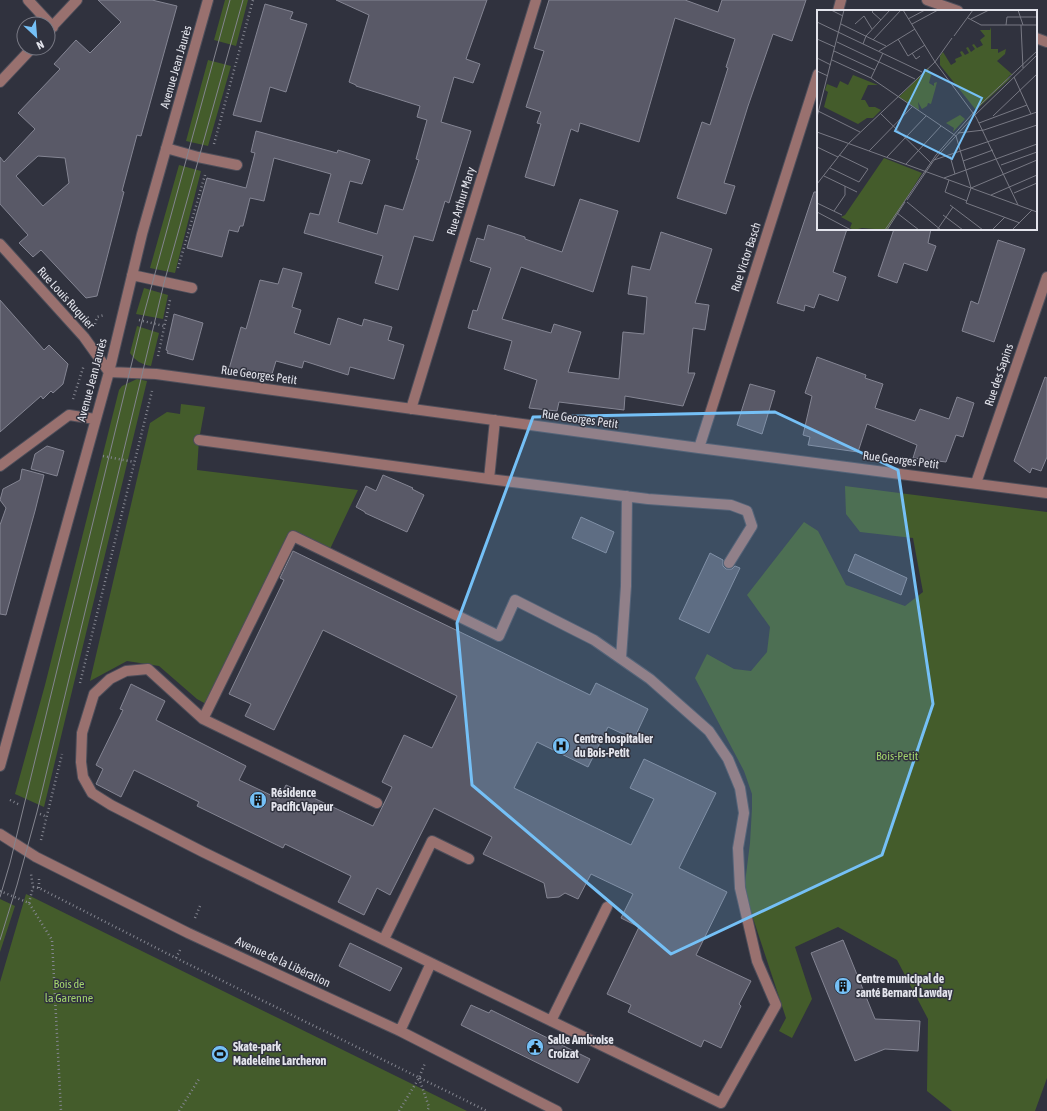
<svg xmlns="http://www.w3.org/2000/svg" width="1047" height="1111" font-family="'Asap Condensed',sans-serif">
	<rect width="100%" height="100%" fill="#30323e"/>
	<path fill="#445c2b" d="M225 0H248L236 46 214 40Z
		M208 60 231 66 208 146 186 141Z
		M179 165 201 171 175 273 150 268Z
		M144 288 168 295 163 319 136 314Z
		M137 326 159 333 151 366C140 364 136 361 130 353Z
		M137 379 147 381 44 807 15 794 45 685 119 390 122 386Z
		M181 404 205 407 199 440 197 470 358 490 330 549 290 532 206 704 197 699 159 666 127 661 90 681 150 423 167 412 180 414Z
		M845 486 1047 512V1078L1035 1111H952L927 1091 928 1019 897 960 838 927 795 947 812 999 792 1038 779 1031 786 1018 744 891 750 843 752 808V794L744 771 695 678 707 654 734 669 751 671 767 652 770 627 747 595 804 522 818 531 846 585 905 606 923 592 913 538 860 532 846 514Z
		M26 894 467 1111H0V982Z
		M0 899 15 906 0 952Z"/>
	<path fill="#595967" stroke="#848593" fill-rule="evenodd" d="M98 0H152L177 6 141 136 137 135 122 191 124 192 97 296 86 298 41 250 33 257 19 243 28 235 0 204V157L4 162 35 129 18 113 60 69 54 64 76 40 90 53 121 22ZM38 156 65 158 69 183 43 206 16 176Z
		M336 0H487L466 59 480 64 473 83 454 77 441 122 471 131 449 203 445 201 433 241 414 236 398 290 375 283 383 256 304 233 310 213 319 215 331 174 274 158 264 201 250 198 243 226H240L238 232 229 230 222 257 187 248 207 178 246 188 255 153 251 152 256 131 337 153 338 150 370 160 362 184 350 181 338 222 377 234 385 205 403 210 419 160 416 159 427 120 417 117 420 106 356 86V85L349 82 369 15Z
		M549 0H685L718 12 722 0H806L792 41 773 34 748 106 724 183 735 186 726 214 677 198 702 122 710 125 728 68 726 67 735 39 675 18 639 142 580 123 578 132 571 129 554 186 525 177 541 124 537 123 541 112 526 107 544 51 534 48Z
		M265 4 293 12 290 19 307 24 286 92 270 87 261 122 233 115Z
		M814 192H818V229H847L833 272 846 277 838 301 819 294 814 308 805 305 804 311 777 303Z
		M580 199 618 211 593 292 521 267 502 319 551 333 554 324 581 332 568 372 619 379 623 332 644 334 647 297 628 294 632 266 650 270 661 232 712 249 695 303 709 305 705 330 693 328 688 373H695L683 406 625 396 624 410 559 402 557 411 529 408 537 380 504 369 512 341 468 328 473 310 477 311 491 268 470 261 477 238 484 240 488 225 525 237V239L562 252Z
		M894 229H931L928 243 936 246 927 271 904 263 897 283 878 276Z
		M998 240 1025 249 994 342 962 331 971 301 978 304Z
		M283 268 302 273 292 307 301 310 294 333 330 345 338 318 362 326 364 319 392 327 388 340 404 345 394 379 350 367 348 375 304 361 302 368 276 361 272 374 229 369 241 327 246 329 260 280 278 284Z
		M0 300 44 350 49 345 68 364 63 384 53 393 51 391 43 399 41 396 0 432Z
		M174 314 203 323 193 360 167 353 168 351 166 350Z
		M817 357 866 375 865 378 883 384 875 408 915 421 920 409 949 419 957 397 974 403 963 437 956 435 946 462 913 458 917 445 867 424 858 452 808 445 810 437 803 435 812 396 805 393Z
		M1045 377 1047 378V457L1041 471 1032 468 1030 473 1014 461Z
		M750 384 775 391 762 434 737 425Z
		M47 446 64 451 57 476 31 469 35 454Z
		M22 469 44 475 35 511 6 615 0 614V525L6 508 0 500 3 489 20 480Z
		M383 475 413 488 412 489 424 495 407 532 365 513V512L356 507 366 486 376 491Z
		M581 517 614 532 606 553 572 538Z
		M293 551 590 695 596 683 648 709 634 739 608 727 588 767 537 742 514 788 631 845 654 799 630 788 644 759 716 793 679 868 727 892 696 955 751 981 739 1004 741 1006 721 1048 704 1040 701 1047 628 1012 631 1005 607 994 639 927 621 918 633 894 591 874 578 899 565 893 559 897 547 898 544 883 483 854 492 837 434 808 390 895 377 888 364 915 338 902 351 876 285 844 283 848 197 806 199 802 134 770 121 797 96 784 103 769 96 765 123 710 120 709 131 684 165 701 156 720 246 766 239 780 279 799 286 785 373 826 392 787 382 782 404 735 432 748 457 696 323 630 274 730 245 716 251 704 229 694 284 580 280 578Z
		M710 553 723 560V566L726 569H732L735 566 740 568 709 633 679 619Z
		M855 554 907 578 901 595 848 571Z
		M843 940 875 1019 920 1021 918 1051 885 1049 855 1061 811 953Z
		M350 943 402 968 390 991 339 966Z
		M471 1005 489 1013 491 1010 590 1059 578 1083 461 1025Z"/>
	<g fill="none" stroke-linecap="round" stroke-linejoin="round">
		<defs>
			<path id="minor" d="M28 0 53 27
				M927 0 958 11
				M838 11 841 0
				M48 31 77 0
				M1036 38 1047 42
				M0 82 32 48
				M166 148 198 157 237 165
				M0 244 84 337 109 372 156 374 699 448 1047 493
				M132 275 192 288
				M411 409 536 0
				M199 440 489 479 648 499 731 505 747 511 752 526 729 563
				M699 448 818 74
				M0 466 69 415 95 419
				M489 479 495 420
				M976 483 1047 277
				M621 658 626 586 627 496
				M203 719 293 536 499 636 515 600 594 640 650 679 709 731 728 759 740 788 744 813 738 848 740 888 757 961 776 1005 721 1103 431 963 400 1031
				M0 766 109 372 142 234 208 0
				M377 803 203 719 148 669 126 671 110 679 94 694 82 733 81 762 83 777 92 793 111 805 203 852 431 963
				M0 834 36 857 188 933 400 1031 557 1111
				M384 939 432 841 469 859
				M551 1021 607 907"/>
		</defs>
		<use href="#minor" stroke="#4d4e5a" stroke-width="12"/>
		<path stroke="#848690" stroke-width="2.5" stroke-dasharray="1 3" stroke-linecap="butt" d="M214 144 253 0
			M178 268 205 175
			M139 320 164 326
			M95 324 97 317 104 315
			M158 356 170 300
			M73 399 84 365
			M103 456 134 462
			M80 683 152 391
			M10 800 20 805
			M40 814 47 817
			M41 840 62 754
			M33 887 39 888 176 958 487 1111
			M39 888V879
			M0 891 29 903 52 940 61 1111
			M29 903 33 887 31 874
			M195 918 200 906
			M176 958 181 948
			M419 1078 429 1107 427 1111
			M179 1111 199 1079
			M399 1111 419 1078 425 1063"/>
		<use href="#minor" stroke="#99716f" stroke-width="10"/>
		<path stroke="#84858f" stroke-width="1" d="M0 897 10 863 142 321 230 0
			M0 940 17 885 37 812 164 283 243 0"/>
	</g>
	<path fill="#75c0f6" fill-opacity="0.2" stroke="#75c0f6" stroke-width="3" stroke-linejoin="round" d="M775 412 898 470 933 704 882 855 671 954 472 785 457 623 533 417Z"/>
	<defs>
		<symbol id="hospital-disc" viewBox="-11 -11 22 22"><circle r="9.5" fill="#75c0f6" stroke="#30323e"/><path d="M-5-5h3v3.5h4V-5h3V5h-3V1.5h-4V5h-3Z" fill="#111"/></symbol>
		<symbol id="building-disc" viewBox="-11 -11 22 22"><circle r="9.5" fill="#75c0f6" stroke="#30323e"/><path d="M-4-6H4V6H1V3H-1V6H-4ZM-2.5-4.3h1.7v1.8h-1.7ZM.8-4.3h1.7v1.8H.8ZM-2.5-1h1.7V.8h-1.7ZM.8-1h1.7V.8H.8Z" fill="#111"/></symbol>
		<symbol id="civic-disc" viewBox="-11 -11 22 22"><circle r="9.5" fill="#75c0f6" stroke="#30323e"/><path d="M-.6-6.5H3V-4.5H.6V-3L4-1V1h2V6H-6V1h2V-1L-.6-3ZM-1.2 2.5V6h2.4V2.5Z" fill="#111"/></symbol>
		<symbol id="stadium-disc" viewBox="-11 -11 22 22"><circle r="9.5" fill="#75c0f6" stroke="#30323e"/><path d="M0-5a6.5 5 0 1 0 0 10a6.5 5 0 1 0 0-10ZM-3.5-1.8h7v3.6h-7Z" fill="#111"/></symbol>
	</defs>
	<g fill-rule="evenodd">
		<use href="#hospital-disc" x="551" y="736" width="20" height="20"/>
		<use href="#building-disc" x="248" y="790" width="20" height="20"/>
		<use href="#building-disc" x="833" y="976" width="20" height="20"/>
		<use href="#civic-disc" x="525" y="1037" width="20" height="20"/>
		<use href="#stadium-disc" x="210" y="1044" width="20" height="20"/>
	</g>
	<g text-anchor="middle" stroke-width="3" stroke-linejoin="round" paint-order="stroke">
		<g font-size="12" fill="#e3e4ec" stroke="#30323e">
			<text transform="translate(176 67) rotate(-74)" y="4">Avenue Jean Jaurès</text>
			<text transform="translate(461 201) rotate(-73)" y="4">Rue Arthur Mary</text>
			<text transform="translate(746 257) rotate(-72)" y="4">Rue Victor Basch</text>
			<text transform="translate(66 298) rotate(48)" y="4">Rue Louis Ruquier</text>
			<text transform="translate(259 375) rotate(8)" y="4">Rue Georges Petit</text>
			<text transform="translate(999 375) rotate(-71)" y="4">Rue des Sapins</text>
			<text transform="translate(92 380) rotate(-75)" y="4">Avenue Jean Jaurès</text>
			<text transform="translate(580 419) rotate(8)" y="4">Rue Georges Petit</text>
			<text transform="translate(901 460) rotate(7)" y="4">Rue Georges Petit</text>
			<text transform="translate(283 962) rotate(25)" y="4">Avenue de la Libération</text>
		</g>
		<g font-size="12" font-weight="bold" fill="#e3e4ec" stroke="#30323e" text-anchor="start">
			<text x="574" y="743">Centre hospitalier<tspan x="574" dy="14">du Bois-Petit</tspan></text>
			<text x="271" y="797">Résidence<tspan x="271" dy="14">Pacific Vapeur</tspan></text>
			<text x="856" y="983">Centre municipal de<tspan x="856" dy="14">santé Bernard Lawday</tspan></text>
			<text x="548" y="1044">Salle Ambroise<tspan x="548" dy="14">Croizat</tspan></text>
			<text x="233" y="1051">Skate-park<tspan x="233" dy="14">Madeleine Larcheron</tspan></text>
		</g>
		<g font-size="12" fill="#a2d36c" stroke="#30323e">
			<text x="897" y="760">Bois-Petit</text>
			<text x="69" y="988">Bois de<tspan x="69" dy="14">la Garenne</tspan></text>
		</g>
	</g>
	<g transform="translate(817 10)">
		<rect width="220" height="220" fill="#30323e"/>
		<path d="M174 17V39H181V43L189 39 188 44 180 51 196 65H193L189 70 195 67 159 100 123 55V46L126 42 134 55 139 52 138 49 145 46 143 42 145 41 148 45 152 43 149 38 151 37 154 42 158 39 155 35 157 34 160 38 166 35 163 30 168 26 163 20H173ZM111 58 114 65 112 73 117 76V73L120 72 118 80 114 94 111 93 110 96 105 99 101 92 102 100 82 87ZM36 65 61 75H51L44 90H48L52 97H58L64 100 56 108H50L41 114 7 97 11 82 8 80 10 74 20 78 23 71 31 75ZM143 105 148 109 136 122 137 118 129 113ZM67 148 105 163 70 220 45 218 37 220 33 218 35 213 24 207 28 205Z" fill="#445c2b"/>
		<path fill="none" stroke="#787984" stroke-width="1" d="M14 0 26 6M57 0 55 2 64 10M86 0 118 52 159 107 201 195M201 0 206 15M151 8 164 15H220M91 9 108 0M154 9 172 0M0 12 105 62M24 14 69 36M38 14 47 6 55 19M95 14 121 0M189 15 190 7H220M204 15 206 58M137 26 156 0M0 29 18 37M81 29 91 46 108 35M56 30 84 0M20 32 98 69M46 34 49 26 73 0M17 41 58 60M62 41 98 19M95 43 99 49 103 46M0 48 14 55M15 50 54 68 139 126 154 178M0 61 11 66M197 67 214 104M54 68 66 43M1 101 43 122M63 103 115 154M176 106 220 64M0 107 27 0M162 113 210 95M0 122 220 202M141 123 167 120 220 102M0 137 21 147M52 141 95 97M133 146 138 164M70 147 109 106M117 150 220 115M146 151 176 140M89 154 124 116M184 155 220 142M13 158 42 172 51 159 22 145M7 166 40 182M127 168 220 134M132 170 128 182 150 191M0 174 32 133 118 52 135 28M154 178 149 193 203 213M154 178 220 150M197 183 220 173M174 185 220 165M90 190 117 150 157 106 220 45M90 192 124 220M0 193 25 205M133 195 166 220M17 201 28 185V176M0 202 34 220M80 203 102 220M126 205 146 220M176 219 188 207M68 220 119 145 164 94 220 41M70 220 88 192M120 220 136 197M195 220 215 200"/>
		<path fill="#75c0f6" fill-opacity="0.15" stroke="#75c0f6" stroke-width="2" d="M108 60 165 88 135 149 78 121Z"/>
		<rect width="220" height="220" fill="none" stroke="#e3e4ec" stroke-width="2"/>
	</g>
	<g transform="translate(36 36) rotate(154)"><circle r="19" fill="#30323e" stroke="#787984"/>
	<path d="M0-3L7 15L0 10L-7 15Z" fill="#75c0f6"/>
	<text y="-6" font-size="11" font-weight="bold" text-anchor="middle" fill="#e3e4ec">N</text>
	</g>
</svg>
